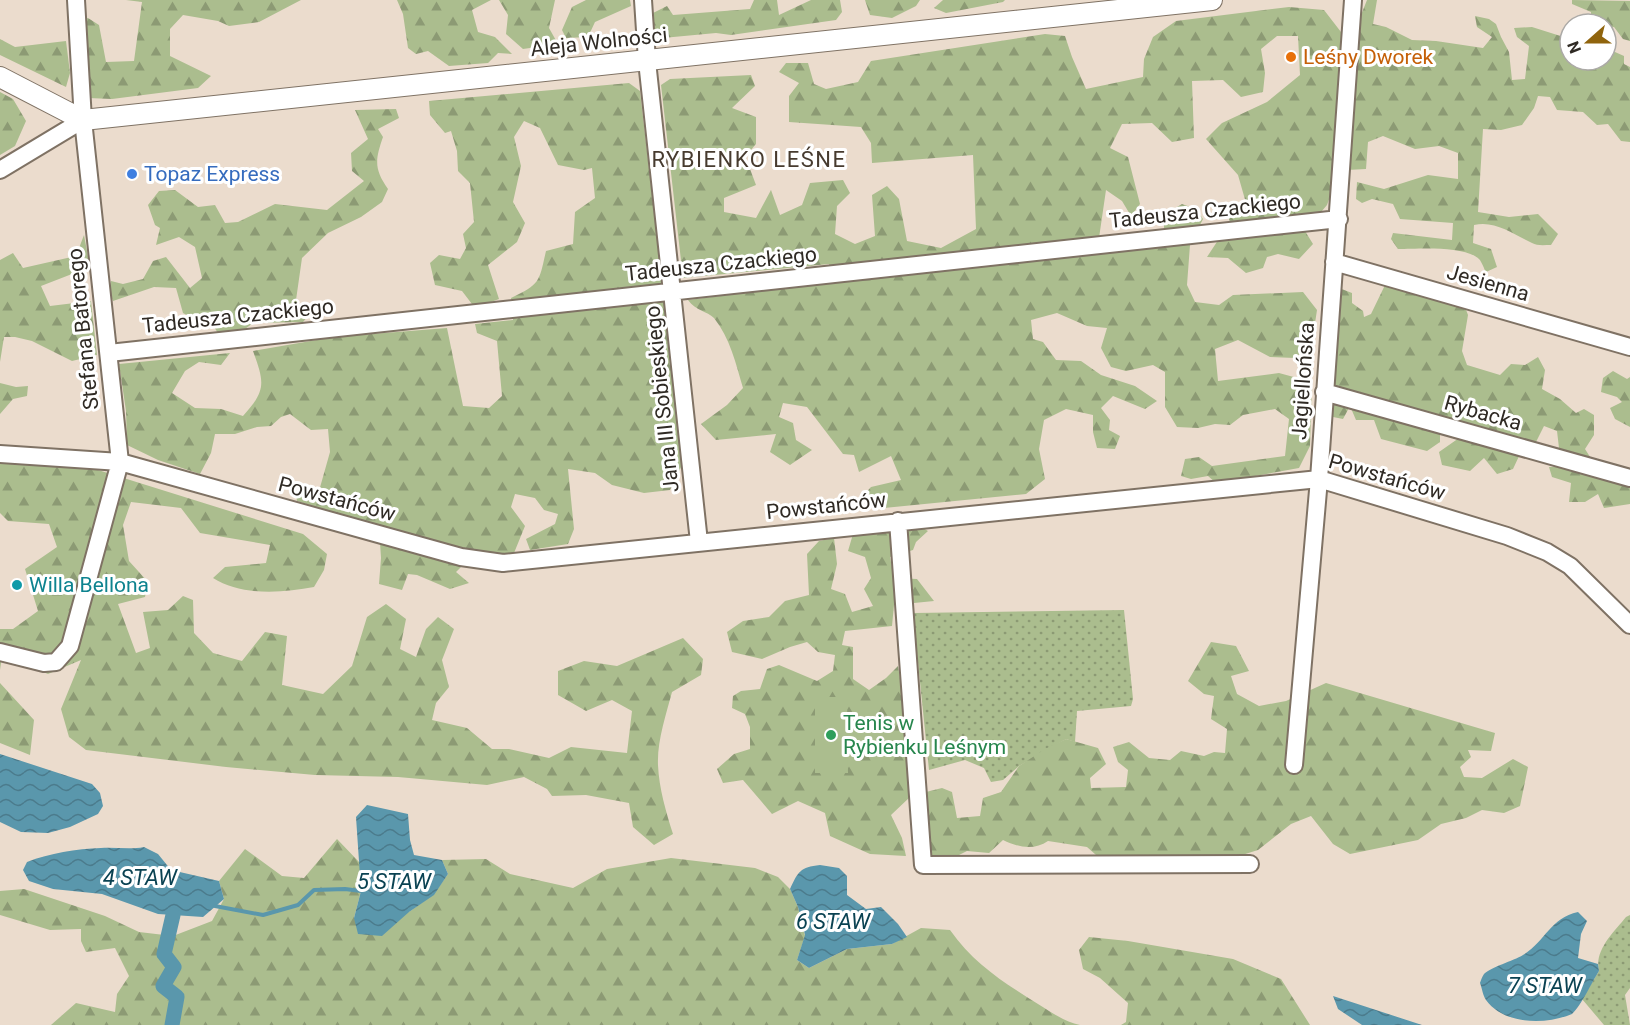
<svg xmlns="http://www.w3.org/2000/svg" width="1630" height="1025" font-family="Roboto,sans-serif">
	<defs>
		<pattern id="green-dots" width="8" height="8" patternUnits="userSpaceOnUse" patternTransform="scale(1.5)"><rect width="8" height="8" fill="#abbd8e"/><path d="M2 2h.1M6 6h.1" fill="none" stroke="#8c9a74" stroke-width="1.8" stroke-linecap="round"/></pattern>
		<pattern id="forest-firs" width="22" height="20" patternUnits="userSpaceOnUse" patternTransform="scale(1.5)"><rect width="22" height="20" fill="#abbd8e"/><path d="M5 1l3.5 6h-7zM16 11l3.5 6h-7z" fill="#8c9a74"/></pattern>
		<pattern id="water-waves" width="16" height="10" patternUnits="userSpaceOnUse" patternTransform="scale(1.5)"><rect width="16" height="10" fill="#5a97ac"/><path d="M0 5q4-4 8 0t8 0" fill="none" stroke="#4b7b8c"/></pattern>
	</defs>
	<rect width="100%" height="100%" fill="#ebdccd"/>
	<path fill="url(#green-dots)" d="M1124 610 1133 699 1131 706 1077 711 1075 742 1066 739 1019 766 1003 780 991 782 984 768 965 760 929 770 913 613Z
		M1630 915V988L1625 995 1630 1025H1604L1582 999 1599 971C1594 950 1614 932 1626 917Z"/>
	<path fill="url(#forest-firs)" d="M126 0H301L259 22 229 26 218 21 183 15 170 29V56L211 76 198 88 112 99 88 98 82 20 88 18 99 25 106 62 134 61 142 2Z
		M397 0H491L472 10 478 32 495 37 512 54 498 53 488 63 449 66 428 51 416 54 408 48 403 14Z
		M499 0H555L549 28 558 44 523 49 506 34 508 15Z
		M586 0H630L631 6 595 22 588 37 566 38 562 30 572 7Z
		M754 0H777L779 15 811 0H840L842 12 836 20 731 35 716 33 652 39 653 13 667 6 673 15 750 9Z
		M865 0H920L916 6 892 18 870 15Z
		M943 0H1005L1003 2 946 13 934 8Z
		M1367 0H1377L1373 24 1386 27 1412 40 1436 41 1483 48 1492 37 1477 27 1475 16 1489 19 1496 24 1501 37 1509 52 1512 80 1525 79 1529 46 1517 37 1514 28 1532 27 1570 39V60H1606V48L1624 56V64L1630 67V142L1621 141 1608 124 1597 125 1583 112 1557 110 1550 97 1538 96 1534 108 1522 125 1501 130 1483 129 1478 212 1509 217 1538 214 1558 234 1551 245C1544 245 1537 246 1532 243 1513 234 1495 220 1474 225L1473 243 1491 249 1497 267 1486 272C1484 269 1482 262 1479 259 1464 245 1418 249 1398 249L1391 239 1393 233 1452 240 1453 223 1400 219 1393 204 1372 199 1362 203 1356 199 1357 182 1384 189 1428 175 1458 179V153L1439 146 1415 149 1383 136 1368 142 1366 169 1347 170 1359 20Z
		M1572 0 1630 1V41L1623 39 1614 27 1606 28V24H1591V12L1572 4Z
		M1289 7 1324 10 1341 32 1343 46 1332 191 1327 205 1305 231 1313 244 1299 259 1278 254 1267 257 1263 268 1246 273 1228 258 1207 257 1230 222 1226 210 1246 203 1238 175 1206 139 1222 123 1267 102 1300 75 1298 36H1277L1261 49 1265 73 1263 92 1241 97 1223 80 1192 81 1194 138 1172 142 1152 123 1122 124 1110 148 1128 157 1140 204 1131 216 1122 201 1106 190 1099 238 1164 245V215L1182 204 1196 209 1203 219 1190 245 1187 285 1195 302 1219 305 1233 295 1303 292 1317 310 1312 343 1295 358 1270 357 1238 340 1215 349 1218 381 1279 373 1312 382 1310 446 1299 468 1216 483 1208 476 1191 479 1181 476 1185 459 1199 457 1212 466 1285 456 1289 419 1275 409 1243 415 1230 425 1215 424 1198 428 1177 427 1165 407V372L1153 365 1126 371 1111 367 1101 348 1107 328 1087 326 1057 313 1031 320 1033 339 1043 342 1056 360 1081 361 1101 375 1135 386 1157 401 1145 409 1113 396 1101 408 1110 420 1109 430 1120 436 1115 449 1097 448 1093 432V415L1066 409 1044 420 1039 449 1045 479 1026 494 884 508 861 498 871 487 901 480 891 456 859 472 854 455 843 454 807 407 783 403 779 417 793 423 796 440 812 450 790 465 770 452 776 434 716 440 701 424 727 405 743 388C736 364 730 338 714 318 707 311 696 311 688 300L832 282 829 264 683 278 661 85 670 79 751 75 755 86 732 108 756 117V144L739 164 750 169 756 185 724 198V212L756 218 771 190 780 215 802 205 810 183 843 180 850 193 837 206 835 234 855 244 875 236 872 195 887 186 899 199 907 241 941 248 976 229 973 155 872 163 871 143 861 127 789 122V96L799 83 779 72 786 63H808L814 84 826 89 858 82 871 61 1045 34 1065 36 1072 57 1086 89 1143 77 1144 59 1153 37 1176 21Z
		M0 39 15 47 66 41 70 73 66 87 0 55Z
		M629 83 640 91 683 463 670 490 644 493 612 485 595 473 568 469 574 529 568 544 530 550 526 539 555 524 558 514 544 510 535 498 515 494 511 507 525 526 514 553 486 567 462 566 456 572 469 583 450 589 417 575 408 574 402 590 379 584 381 558 379 527 297 501 295 490 319 491 330 452 328 429 311 430 290 414 281 417 271 426 257 427 235 434H215L211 453 200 474 158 460 127 445 126 411 119 364 230 353 221 365 199 362 185 371 172 393 195 408 221 409 243 416C267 390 264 382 253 351L334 337 447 328 463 406 489 408 502 396 497 341 477 333 475 324 513 320 511 298C541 284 539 281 546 251L573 244 575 212 595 198 592 168 584 170 558 165 540 128 524 121 514 137 521 166 513 202 525 223 517 242 488 265 499 299 475 308 462 291 435 285 430 263 439 255 460 259 466 248 463 234 474 222 470 183 458 171 457 151 451 131 445 133 430 115 429 101Z
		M0 92 13 99 26 121 15 146 0 155Z
		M396 109 399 118 378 129 383 137C375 160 374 169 388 189L382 202 361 217 328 233 302 258 296 300 309 315 303 322 253 323 241 332 218 333 210 321H198L183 313 176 288 154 287 113 301 109 291 111 281 123 284 143 279 153 261 166 257 190 288 202 278 195 247 179 237 156 245 160 228 155 225 148 205 159 191 175 190 198 207 215 205 225 223 238 222 275 204 327 210 364 181 352 171 351 153 368 139 355 110Z
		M84 235 90 267 41 286 50 306 91 301 97 355 72 361 32 341 15 337H4L0 362V260L13 253 23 268 76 256Z
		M1386 283 1465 307 1468 315 1462 351 1467 365 1500 375 1511 364 1525 365 1538 357 1545 370 1542 389 1560 399 1576 413 1584 409 1594 415V435L1585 449 1592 460 1630 471V504L1604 508 1598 494 1585 502H1569L1571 483 1552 477 1549 467H1559L1566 454 1559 448 1557 431 1544 426 1536 442 1520 454 1513 469 1497 474 1484 458 1470 471 1442 465 1439 452 1459 438 1440 422V442L1427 451 1381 439 1374 420H1356L1350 406 1343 419 1328 416 1339 288 1352 293V303L1363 311 1364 317 1371 314Z
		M1613 371 1627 379 1630 377V427L1615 419 1610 408 1622 402 1617 397 1601 392 1603 378Z
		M0 383 16 387 28 386 27 396 13 399 0 414Z
		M0 462 98 470 303 534 327 554 324 570 314 587C282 593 241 596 213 578L225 567 266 563 270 545 200 533 181 508 131 502 123 525 129 561 148 582 145 597 118 604 136 653 150 648 143 612 168 610 183 596 193 600 194 633 213 653 242 661 265 632 287 636 282 685 323 694 352 666 367 617 386 604 406 619 400 649 416 657 426 629 438 617 454 629 442 660 449 687 436 703 432 720 467 728 492 749H509L549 758 571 747 627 753 632 711 612 700 586 711 558 695V671L584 661 617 666 683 638 703 659 701 675 672 692C666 715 657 741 658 765 659 788 666 812 673 834L654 845 633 827 629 803 586 795 552 796 547 789 524 777 487 785 398 777 315 775 226 767 86 750 69 737 61 709 81 660 48 674 2 656 0 670V629H13L38 611 25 569 57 547 49 524 8 521 0 513Z
		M919 526 928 531 916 542 913 550 890 557 894 578 917 579 934 601 894 605 892 626 845 631 842 645 853 647V679L869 690 886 678 898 666C903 694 906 721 908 750 909 766 908 781 910 797L891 815 902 838 906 856 870 854 830 836 825 813 798 801 772 814 743 780 723 783 717 769 734 754 750 749V727L745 714 732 708 733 696 741 691 760 689 767 669 779 665 817 681 833 671 835 655 818 652 807 642 790 647 762 659 732 652 727 632 743 621 769 617 785 601 809 595 807 554 819 541 834 538 837 564 831 589 845 594 852 612 873 606 864 589 871 578 865 557 848 551 853 534Z
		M1211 642 1236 646 1249 671 1231 676 1237 694 1259 706 1286 701 1326 683 1495 733 1491 751 1468 750 1471 757 1460 767 1464 777 1482 778 1513 759 1528 767 1520 806 1504 813 1482 810 1466 818 1441 824 1418 840 1350 854 1333 844 1311 816 1291 824 1258 850 1204 867 1104 862 1087 847 1048 841C1034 851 1017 847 1003 840L989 853 967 851 953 858 931 860 926 792 942 788 952 792 957 818 980 816 983 798 1001 792 1019 766 1045 749 1066 739 1098 748 1106 764 1090 778 1091 788 1126 787 1128 770 1118 762 1113 747 1129 742 1149 758 1170 760 1181 751 1204 756 1214 752 1225 753 1227 729 1211 719 1214 696 1204 694 1188 681Z
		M0 683 34 720 30 755 0 743Z
		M337 839 360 863 361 891 354 918 409 912 434 894 448 874 442 860 486 859 510 874 573 888 607 869 671 858 755 868 778 877 790 889 798 907 805 936 797 960 809 968 847 949 892 944 921 928 950 930C974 964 1003 982 1038 1004 1051 1012 1065 1022 1080 1025H51L76 1003 115 1012 117 994 129 976 115 948 86 952 81 941V929L50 930 0 915V891L24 889 105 916 139 932 173 936 212 921 224 899 219 881 245 849 282 876 304 878Z
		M1089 937 1128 941 1233 959 1281 979 1310 1025H1121L1126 1022 1128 1003 1100 978 1083 969 1079 950Z"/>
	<path fill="#abbd8e" d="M815 697H847L848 773H815Z"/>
	<path fill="url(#water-waves)" d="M0 754 92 784 100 793 103 806 98 814 70 827 48 833 21 832 0 822Z
		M367 805 408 814 410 840 414 855 442 860 448 874 434 895 409 912 382 936 358 934 354 918 361 891 356 817Z
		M144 847 158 854 171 870 219 881 224 899 203 917 158 914 102 894 53 889 29 881 23 870 27 862C50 853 76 849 101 848 116 847 130 850 144 847Z
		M820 865 839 868 847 876V895L866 909 881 907 898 924 907 937 892 944 847 949 809 968 797 960 805 935 798 907 790 889C798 872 800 867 820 865Z
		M1578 912 1587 921 1581 934 1578 958 1598 964 1599 971C1592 982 1581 1006 1572 1014 1546 1025 1504 1025 1486 1000 1483 996 1482 988 1480 983 1481 980 1482 977 1484 974 1491 967 1513 961 1523 955 1545 942 1550 918 1578 912Z
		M1333 996 1422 1025H1362L1338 1009Z"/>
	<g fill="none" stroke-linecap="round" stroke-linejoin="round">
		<path stroke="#5a97ac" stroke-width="4" d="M215 906 263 915 298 905 314 890 345 889 361 891"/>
		<path stroke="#5a97ac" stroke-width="15" d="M172 1025 177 997 163 986 174 967 164 954 173 915"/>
		<defs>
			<path id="minor" d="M643 0 647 61 699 542
				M0 170 83 120
				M1334 262 1630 347
				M109 353 1339 219
				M1324 392 1630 478
				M0 454 120 462 461 557 503 563 1319 479 1507 536 1547 552 1570 566 1630 625
				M898 521 923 865 1250 864
				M0 652 44 663 56 662 70 646 120 462 83 120 76 0
				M1294 765 1319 479 1353 0"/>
			<path id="tertiary" d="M0 77 83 120 1212 0"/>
		</defs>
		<use href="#minor" stroke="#7f7264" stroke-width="20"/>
		<use href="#tertiary" stroke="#7f7264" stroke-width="22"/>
		<use href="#minor" stroke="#fff" stroke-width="16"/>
		<use href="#tertiary" stroke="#fff" stroke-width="20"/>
	</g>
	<circle fill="#e8710a" stroke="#fff" stroke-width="2" cx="1291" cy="57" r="6"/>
	<circle fill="#3f7fe0" stroke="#fff" stroke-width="2" cx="132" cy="174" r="6"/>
	<circle fill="#0f9aa8" stroke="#fff" stroke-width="2" cx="17" cy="585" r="6"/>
	<circle fill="#2e9e5b" stroke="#fff" stroke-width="2" cx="831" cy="735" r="6"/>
	<g text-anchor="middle" stroke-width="6" stroke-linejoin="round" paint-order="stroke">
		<g font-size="21" fill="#2f2a24" stroke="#fff">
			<text transform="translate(599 42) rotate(-6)" y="7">Aleja Wolności</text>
			<text transform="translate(1205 211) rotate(-6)" y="7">Tadeusza Czackiego</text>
			<text transform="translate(721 264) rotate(-6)" y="7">Tadeusza Czackiego</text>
			<text transform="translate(1488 283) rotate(16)" y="7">Jesienna</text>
			<text transform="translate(238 316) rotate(-6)" y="7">Tadeusza Czackiego</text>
			<text transform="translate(83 329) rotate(-96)" y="7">Stefana Batorego</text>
			<text transform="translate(1303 381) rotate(-86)" y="7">Jagiellońska</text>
			<text transform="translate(662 399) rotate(-96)" y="7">Jana III Sobieskiego</text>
			<text transform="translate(1483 413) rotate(16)" y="7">Rybacka</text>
			<text transform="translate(1387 477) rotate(16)" y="7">Powstańców</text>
			<text transform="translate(337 499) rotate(15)" y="7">Powstańców</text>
			<text transform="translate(826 506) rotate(-6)" y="7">Powstańców</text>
		</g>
		<g font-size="21" fill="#c56008" stroke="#fff" text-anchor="start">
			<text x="1303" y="64">Leśny Dworek</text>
		</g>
		<g font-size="21" fill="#366cbe" stroke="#fff" text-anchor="start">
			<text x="144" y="181">Topaz Express</text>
		</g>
		<g font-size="21" fill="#0d838f" stroke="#fff" text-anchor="start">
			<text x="29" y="592">Willa Bellona</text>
		</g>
		<g font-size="21" fill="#27864d" stroke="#fff" text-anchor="start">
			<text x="843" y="730">Tenis w<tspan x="843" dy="24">Rybienku Leśnym</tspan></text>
		</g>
		<g font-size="22" letter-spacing="1.5" fill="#473b2f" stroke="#fff">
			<text x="749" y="167">RYBIENKO LEŚNE</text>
		</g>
		<g font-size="22" font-style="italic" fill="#0a4252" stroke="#fff">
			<text x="140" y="885">4 STAW</text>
			<text x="394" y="889">5 STAW</text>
			<text x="833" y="929">6 STAW</text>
			<text x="1545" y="993">7 STAW</text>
		</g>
	</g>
	<g transform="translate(1588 42) rotate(249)"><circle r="28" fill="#ffffff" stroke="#acaaa7" stroke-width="1.5"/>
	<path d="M0-4.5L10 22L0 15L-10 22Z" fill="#90640d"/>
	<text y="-9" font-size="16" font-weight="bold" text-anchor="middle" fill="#2f2a24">N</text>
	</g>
</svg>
